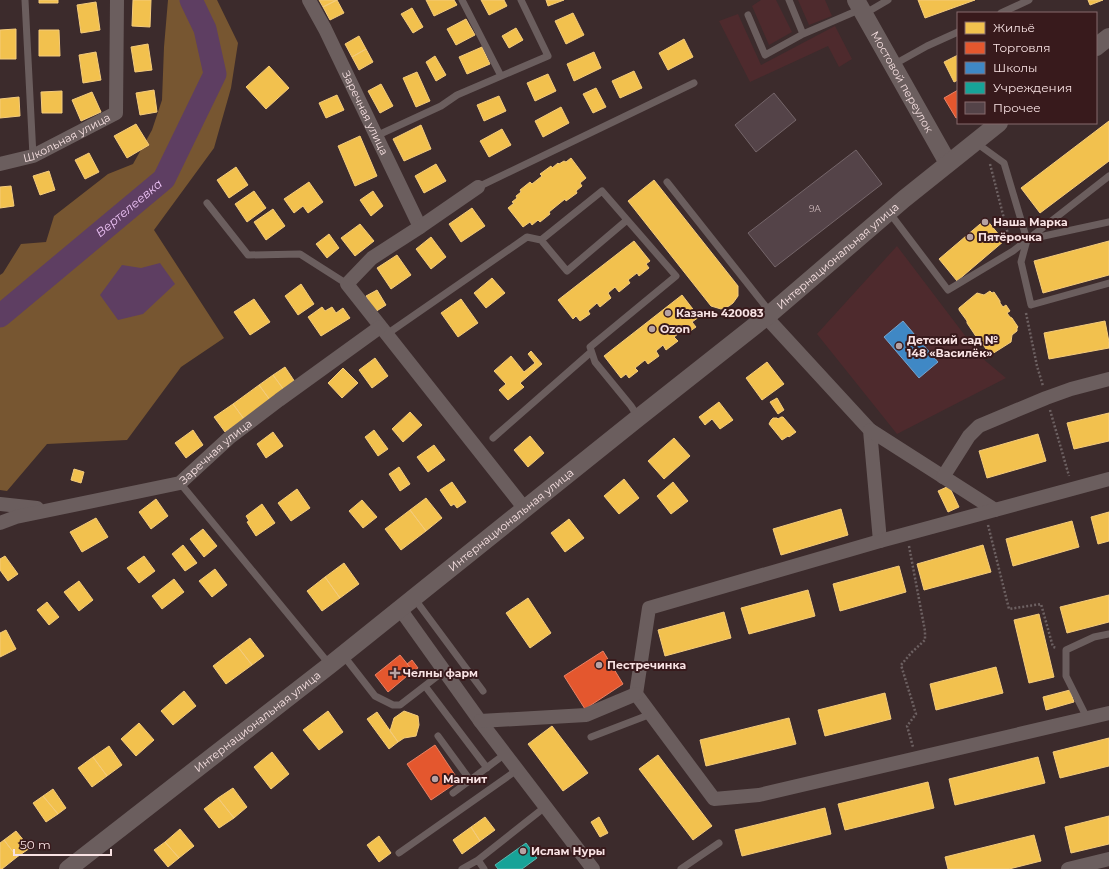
<svg xmlns="http://www.w3.org/2000/svg" width="1109" height="869" font-family="Montserrat,sans-serif">
	<rect width="100%" height="100%" fill="#3c2b2c"/>
	<path fill="#4e2a2d" d="M761 0H776L792 32 769 45 752 6Z
		M798 0H825L832 16 809 25Z
		M738 14 761 65 835 26 852 59 839 67 828 46 750 82 719 21Z
		M897 246 982 358 1006 378 897 434 817 334Z"/>
	<path fill="#775631" d="M168 0H217L238 43 231 88 214 148 154 230 224 338 181 367 127 440 47 444 7 491 0 490V275L3 273 21 244 46 242 54 216 108 174 133 164 152 130 162 100 164 47Z"/>
	<path fill="#5e3e62" d="M160 263 175 284 143 314 118 320 100 295 122 265 141 268Z"/>
	<path fill="#f2c14e" stroke="#f4cb7b" d="M39 0H58V3H39Z
		M133 0H151L150 27 132 26Z
		M319 0H337L323 7Z
		M337 0 344 13 330 20 323 7Z
		M426 0H454L457 5 434 16Z
		M481 0H504L507 6 489 15Z
		M546 0H564L548 6Z
		M918 0H975L925 18Z
		M1088 0H1103L1090 5Z
		M96 2 100 30 81 33 77 5Z
		M412 8 423 27 413 33 401 14Z
		M573 13 584 35 566 44 555 21Z
		M466 19 475 35 456 45 447 29Z
		M516 28 523 40 509 48 502 36Z
		M16 29V59H0V30Z
		M39 30H59L60 56H39Z
		M359 36 366 49 352 57 345 44Z
		M684 39 693 57 668 70 659 53Z
		M148 44 152 70 135 72 131 47Z
		M482 47 490 64 467 74 459 57Z
		M366 49 373 62 359 70 352 57Z
		M96 52 101 80 83 83 79 55Z
		M594 52 601 68 574 81 567 64Z
		M958 55V80L954 82 944 62Z
		M435 56 446 75 436 81 426 62Z
		M269 66 289 88 266 109 246 87Z
		M634 71 642 88 620 98 612 81Z
		M417 72 430 101 416 107 403 78Z
		M548 74 556 91 535 101 527 83Z
		M381 84 393 106 380 113 368 91Z
		M596 88 606 107 593 113 583 94Z
		M154 90 157 112 140 115 136 93Z
		M62 91V113H42L41 92Z
		M92 92 101 112 81 121 72 100Z
		M337 95 344 110 326 118 319 103Z
		M499 96 506 111 484 121 477 105Z
		M19 97 20 116 0 118V99Z
		M561 107 569 123 543 137 535 121Z
		M1109 121V161L1040 213 1021 188Z
		M136 124 149 145 127 158 114 136Z
		M421 125 431 149 404 161 393 139Z
		M502 129 511 145 489 157 480 141Z
		M360 136 377 176 355 186 338 146Z
		M89 153 99 172 85 179 75 160Z
		M571 158 586 178 580 183 582 186 576 191 577 193 566 201 565 199 549 212 550 214 540 222 538 220 532 225 530 222 523 227 508 208 514 203 512 202 517 198 516 196 521 192 520 190 530 182 532 184 542 176 540 174 551 166 552 168 558 163 559 164 564 161 566 162Z
		M436 164 446 181 424 193 415 176Z
		M236 167 248 185 229 198 217 180Z
		M49 171 55 190 40 195 33 176Z
		M654 180 738 286V296L733 303 729 306 721 309 711 306 628 201Z
		M309 182 323 202 308 213 303 206 294 213 284 199Z
		M11 186 14 206 0 208V187Z
		M254 191 266 208 247 222 235 204Z
		M373 191 383 206 371 216 360 200Z
		M472 208 485 226 461 242 449 224Z
		M273 209 285 226 266 240 254 222Z
		M986 219 1004 241 957 281 939 259Z
		M360 224 374 241 355 256 341 238Z
		M329 234 339 248 327 258 316 244Z
		M431 237 446 257 431 269 416 249Z
		M634 241 650 261 646 264 649 268 639 276 637 273 628 280 630 283 619 292 615 287 608 293 611 298 600 307 597 303 588 311 590 314 580 321 576 316 573 319 558 300Z
		M1109 241V275L1043 293 1034 261Z
		M397 255 411 275 391 289 377 268Z
		M492 278 505 293 486 308 474 293Z
		M301 284 314 304 298 315 285 296Z
		M377 290 386 305 375 312 366 296Z
		M990 291 992 293 994 292 1000 301V303L1003 307 1006 305 1010 311 1007 313 1010 317 1012 318 1018 327 1017 328V331L1012 335 1011 342 992 354 989 353 981 342 979 341 967 323V321L959 310V308L977 293 984 295Z
		M682 295 699 317 692 322 696 327 686 334 683 330 674 337 678 341 666 350 663 345 656 351 659 356 648 364 645 360 635 368 638 371 629 378 626 374 621 378 604 356Z
		M254 299 270 322 250 335 234 312Z
		M461 299 478 323 458 337 441 313Z
		M322 307 325 311 332 307 336 313 343 308 350 318 321 336 308 317Z
		M1105 321 1109 342V348L1049 359 1044 333Z
		M531 351 542 364 520 383 524 387 508 400 499 390 506 384 494 371 511 356 524 372 535 363 528 354Z
		M375 358 388 376 372 388 359 370Z
		M767 362 784 384 762 400 746 378Z
		M285 367 295 382 284 390 273 375Z
		M343 368 358 383 342 398 328 383Z
		M273 375 284 390 270 400 259 385Z
		M259 385 270 400 244 419 233 404Z
		M777 398 784 410 778 414 770 402Z
		M719 402 733 420 720 429 712 419 705 425 699 417Z
		M233 404 244 419 225 432 214 417Z
		M410 412 422 425 403 442 392 429Z
		M1109 413V441L1074 449 1067 423Z
		M781 417H783L796 432 789 437 788 436 782 440 769 424 771 420 773 418H777L778 419Z
		M193 430 203 445 186 458 175 443Z
		M374 430 388 449 378 456 365 437Z
		M273 432 283 446 266 458 257 444Z
		M1038 434 1046 461 987 478 979 451Z
		M530 436 544 453 528 467 514 450Z
		M674 438 690 456 664 479 648 461Z
		M434 445 445 460 428 472 417 457Z
		M399 467 410 484 400 491 389 474Z
		M74 469 84 472 81 483 71 480Z
		M624 479 639 498 619 514 604 496Z
		M452 482 466 502 457 508 454 504 451 506 440 490Z
		M673 482 688 501 671 514 657 496Z
		M949 486 959 507 948 512 938 491Z
		M297 489 310 508 291 521 278 503Z
		M426 498 442 518 426 531 410 510Z
		M156 499 168 516 151 529 139 512Z
		M362 500 377 517 363 528 349 511Z
		M262 504 275 523 256 536 247 522 249 521 246 516Z
		M841 509 848 535 781 555 773 529Z
		M410 510 426 531 401 550 385 529Z
		M1109 512V541L1098 544 1091 517Z
		M96 518 108 537 82 552 70 532Z
		M569 519 584 538 565 552 551 533Z
		M1072 521 1079 547 1013 566 1006 539Z
		M203 529 217 546 204 557 190 539Z
		M183 545 197 563 185 571 172 554Z
		M983 545 991 572 924 590 917 564Z
		M5 556 18 574 8 581 0 570V559Z
		M144 556 155 571 139 583 127 568Z
		M344 563 359 584 340 598 325 577Z
		M899 566 906 592 840 611 833 584Z
		M215 569 227 585 212 597 199 581Z
		M325 577 340 598 322 611 307 591Z
		M174 579 184 592 162 609 152 596Z
		M79 581 93 600 79 611 64 592Z
		M808 590 815 616 749 634 741 608Z
		M1109 595V622L1067 633 1060 607Z
		M528 598 551 633 530 648 506 613Z
		M47 602 59 617 49 625 37 610Z
		M724 612 731 638 665 656 658 630Z
		M1039 614 1054 677 1029 683 1014 620Z
		M6 630 16 649 0 657V633Z
		M250 638 264 656 252 665 238 647Z
		M238 647 252 665 226 684 213 666Z
		M996 667 1003 693 936 710 930 684Z
		M1070 690 1074 702 1046 710 1043 697Z
		M184 691 196 706 173 725 161 711Z
		M885 693 891 719 825 736 818 710Z
		M328 711 343 732 319 750 303 730Z
		M404 711 418 716 419 725 416 736 404 738 398 742 390 731 394 718Z
		M377 712 398 742 389 749 367 719Z
		M789 718 796 744 706 766 700 740Z
		M139 723 154 740 136 756 121 739Z
		M552 726 588 773 563 791 528 744Z
		M1109 738V766L1060 778 1053 752Z
		M109 746 122 765 107 776 93 757Z
		M272 752 289 774 271 789 254 767Z
		M658 755 712 826 693 840 639 769Z
		M93 757 107 776 92 787 78 768Z
		M1038 757 1045 783 955 805 949 779Z
		M928 782 934 808 845 830 838 804Z
		M233 788 247 807 234 818 218 798Z
		M53 789 66 808 58 814 43 796Z
		M43 796 58 814 46 822 33 803Z
		M218 798 234 818 219 828 204 809Z
		M825 808 831 834 742 856 735 830Z
		M1109 816V844L1071 853 1065 827Z
		M485 817 495 830 480 841 471 827Z
		M599 817 608 833 600 837 591 822Z
		M471 827 480 841 462 854 453 840Z
		M180 829 194 846 179 858 165 842Z
		M16 831 30 848 17 857 4 840Z
		M1034 835 1041 861 1009 869H948L945 857Z
		M379 836 391 853 379 862 367 845Z
		M4 840 17 857 2 869H0V843Z
		M165 842 179 858 168 867 154 850Z"/>
	<path fill="#e4572e" stroke="#ea8164" d="M958 90V117L956 118 944 98Z
		M603 651 623 684 585 709 564 676Z
		M400 655 413 671 388 692 375 675Z
		M412 660 418 668 413 671 407 664Z
		M435 745 459 781 431 800 407 764Z"/>
	<path fill="#3f88c5" stroke="#76a3ce" d="M903 321 938 362 919 378 884 337Z"/>
	<path fill="#17a398" stroke="#5ab6ae" d="M526 843 537 858 522 869H498L495 865Z"/>
	<g fill="none" stroke-linecap="round" stroke-linejoin="round">
		<path stroke="#5e3e62" stroke-width="23" id="s1" d="M0 316 164 179 215 74 205 29 191 0"/>
	</g>
	<path fill="#544348" stroke="#75666a" d="M774 93 796 120 756 152 735 125Z
		M856 150 882 184 775 267 748 233Z"/>
	<g fill="none" stroke-linecap="round" stroke-linejoin="round">
		<path stroke="#6d6162" stroke-width="2.5" stroke-dasharray="2 2" stroke-linecap="butt" d="M990 164 1010 242
			M1026 313 1037 366 1043 386
			M1050 410 1069 476
			M988 525 1009 609 1041 604 1053 647 1057 648
			M909 546 925 631V640L912 652 901 665 916 714 907 726 913 747"/>
		<path stroke="#6b5e5e" stroke-width="7" d="M25 0 33 156
			M462 0 501 76
			M789 0 803 34 861 9
			M1001 13 1029 0
			M864 14 888 0
			M748 15 765 55 803 34
			M893 65 927 46 958 32
			M376 136 441 106 457 95 548 56 521 0
			M975 142 1004 163 1027 240 1021 262 1031 305 1109 283
			M667 182 770 312
			M478 187 694 83
			M207 203 248 255 300 254 347 284
			M889 212 948 290 1013 251 1109 176
			M627 220 567 271 541 240 602 191 676 276 590 347 595 362 631 406 638 417
			M1030 239 1109 222
			M387 334 527 237 541 240
			M493 438 591 352
			M180 483 330 665
			M414 598 483 691
			M343 655 375 696 393 705H400L444 671
			M425 686 487 768
			M1087 718 1066 676V650L1094 637 1109 634
			M438 736 470 780
			M591 737 651 714
			M453 793 505 754
			M399 853 517 770
			M478 860 484 869
			M462 869 478 860 545 807
			M681 869 719 843"/>
		<g stroke="#6b5e5e" stroke-width="14">
			<path id="s2" d="M309 0 325 29 420 227"/>
			<path id="s3" d="M0 164 33 156 116 113 117 0"/>
			<path d="M478 187 420 227 372 258 347 284 525 509"/>
			<path d="M766 317 870 430 880 541"/>
			<path d="M870 430 995 510"/>
			<path d="M943 477 969 436 979 426 1046 398 1071 389 1109 379"/>
			<path d="M1109 479 880 541 649 608 636 694 714 799 759 795 1109 713"/>
			<path d="M0 504 37 508"/>
			<path id="s4" d="M0 523 16 517 180 483 229 438 279 400 380 327"/>
			<path d="M400 609 480 721 593 869"/>
			<path d="M480 721 586 715 636 694"/>
			<path d="M1068 869 1109 859"/>
		</g>
		<g stroke="#6b5e5e" stroke-width="18">
			<path id="s5" d="M856 0 948 163"/>
			<path d="M1096 47 1109 37"/>
			<path id="s6" d="M68 869 330 665 638 418 771 313 904 199 999 123"/>
		</g>
	</g>
	<g fill="#b6a2a3" stroke="#381a1c" stroke-width="1.5">
		<circle cx="985" cy="222" r="4"/>
		<circle cx="970" cy="237" r="4"/>
		<circle cx="668" cy="313" r="4"/>
		<circle cx="652" cy="329" r="4"/>
		<circle cx="899" cy="346" r="4"/>
		<circle cx="599" cy="665" r="4"/>
		<path d="M393 667h4v4h4v4h-4v4h-4v-4h-4v-4h4z"/>
		<circle cx="435" cy="779" r="4"/>
		<circle cx="523" cy="851" r="4"/>
	</g>
	<g text-anchor="middle" stroke-width="4" stroke-linejoin="round" paint-order="stroke">
		<g font-size="9" fill="#cfbabc">
			<text x="815" y="212">9А</text>
		</g>
		<g font-size="11" fill="#f8e2e3" stroke="#381a1c">
			<text dy="4" stroke="none"><textPath href="#s5" startOffset="94">Мостовой переулок</textPath></text>
			<text dy="4" stroke="none"><textPath href="#s2" startOffset="126">Заречная улица</textPath></text>
			<text dy="4" stroke="none"><textPath href="#s3" startOffset="72">Школьная улица</textPath></text>
			<text dy="4" stroke="none"><textPath href="#s6" startOffset="984">Интернациональная улица</textPath></text>
			<text dy="4" stroke="none"><textPath href="#s4" startOffset="232">Заречная улица</textPath></text>
			<text dy="4" stroke="none"><textPath href="#s6" startOffset="564">Интернациональная улица</textPath></text>
			<text dy="4" stroke="none"><textPath href="#s6" startOffset="240">Интернациональная улица</textPath></text>
		</g>
		<g font-size="11" font-weight="bold" fill="#f8e2e3" stroke="#381a1c" text-anchor="start">
			<text x="993" y="226">Наша Марка</text>
			<text x="978" y="241">Пятёрочка</text>
			<text x="676" y="317">Казань 420083</text>
			<text x="660" y="333">Ozon</text>
			<text x="907" y="344">Детский сад №<tspan x="907" dy="13">148 «Василёк»</tspan></text>
			<text x="607" y="669">Пестречинка</text>
			<text x="403" y="677">Челны фарм</text>
			<text x="443" y="783">Магнит</text>
			<text x="531" y="855">Ислам Нуры</text>
		</g>
		<g font-size="12" font-style="italic" fill="#eec3f7" stroke="#381a1c">
			<text dy="4" stroke="none"><textPath href="#s1" startOffset="168">Вертелеевка</textPath></text>
		</g>
	</g>
	<rect x="957" y="12" width="140" height="112" fill="#381a1c" stroke="#856a6c"/>
	<rect x="965" y="22" width="20" height="12" fill="#f2c14e" stroke="#856a6c"/>
	<text x="993" y="32" font-size="12" fill="#f8e2e3">Жильё</text>
	<rect x="965" y="42" width="20" height="12" fill="#e4572e" stroke="#856a6c"/>
	<text x="993" y="52" font-size="12" fill="#f8e2e3">Торговля</text>
	<rect x="965" y="62" width="20" height="12" fill="#3f88c5" stroke="#856a6c"/>
	<text x="993" y="72" font-size="12" fill="#f8e2e3">Школы</text>
	<rect x="965" y="82" width="20" height="12" fill="#17a398" stroke="#856a6c"/>
	<text x="993" y="92" font-size="12" fill="#f8e2e3">Учреждения</text>
	<rect x="965" y="102" width="20" height="12" fill="#544348" stroke="#856a6c"/>
	<text x="993" y="112" font-size="12" fill="#f8e2e3">Прочее</text>
	<path d="M14 849v6h97v-6" fill="none" stroke="#f8e2e3" stroke-width="2"/>
	<text x="20" y="849" font-size="12" fill="#f8e2e3" stroke="#381a1c" stroke-width="3" paint-order="stroke">50 m</text>
</svg>
